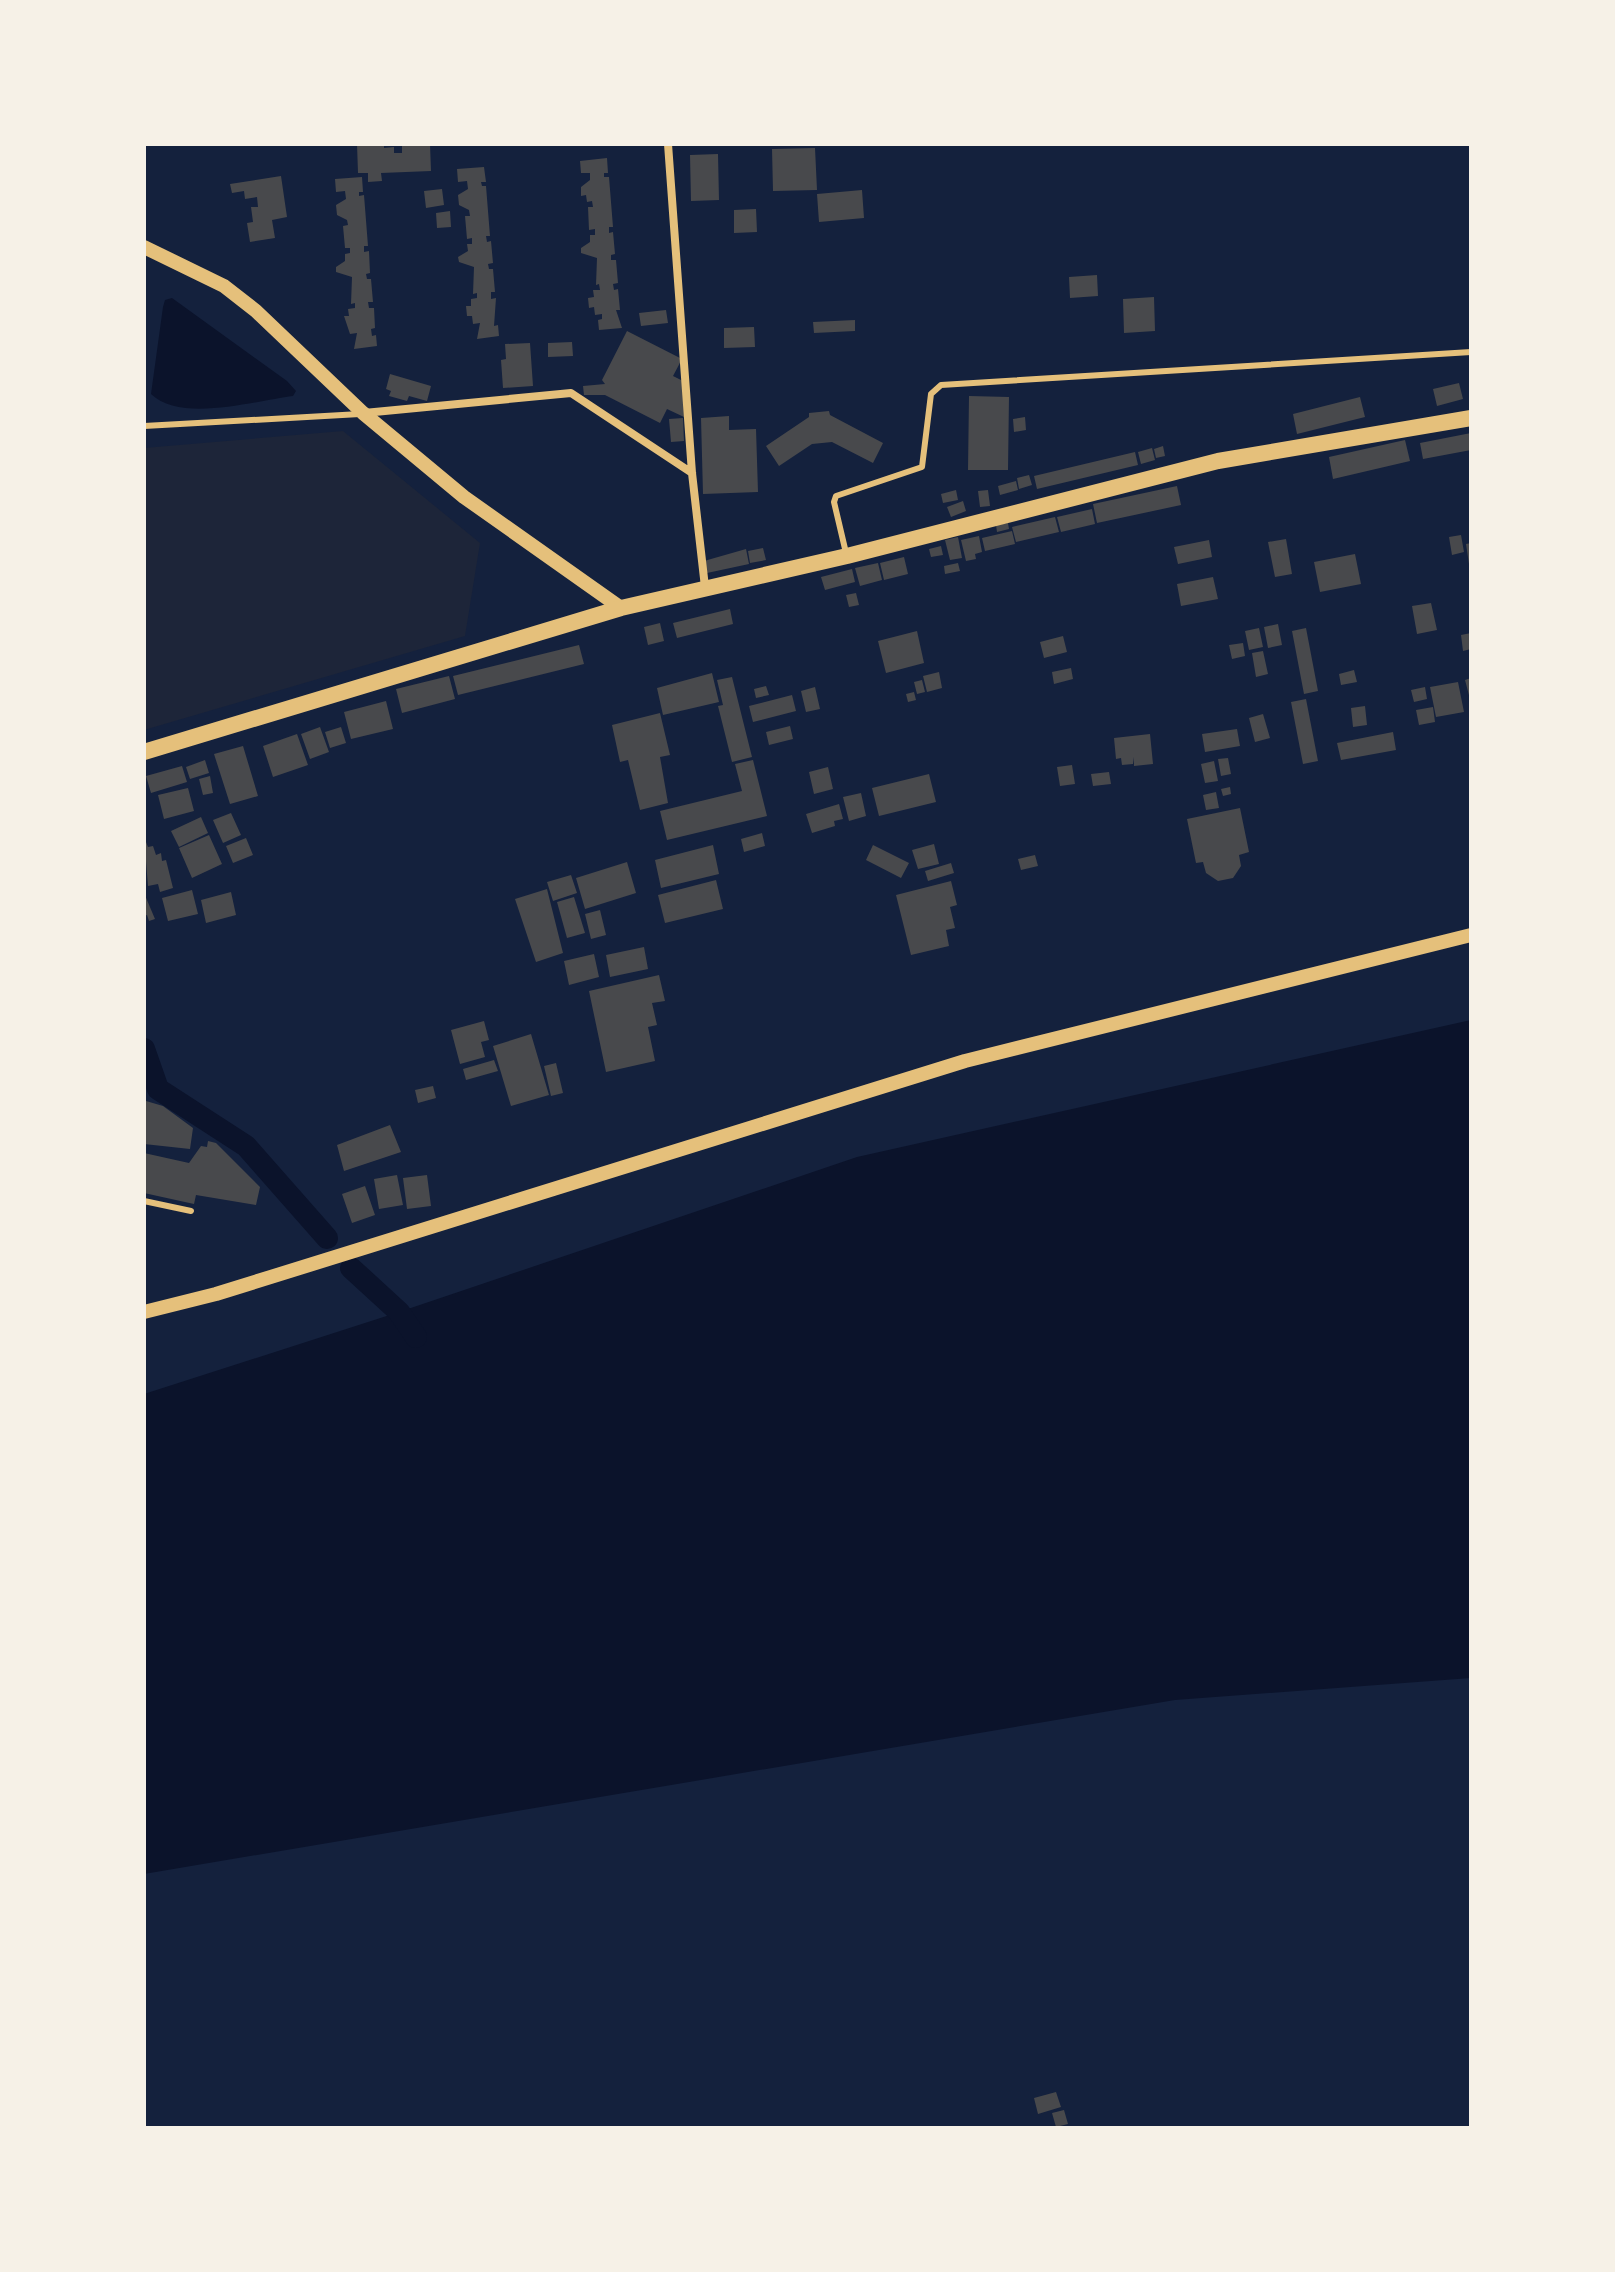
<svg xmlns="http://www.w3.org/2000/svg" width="1615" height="2272" font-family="Georgia,serif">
	<rect width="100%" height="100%" fill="#14213d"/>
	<path fill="#1d2539" d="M343 431 480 543 465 636 144 730V448Z"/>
	<path fill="#0b132b" d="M172 298 287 381 296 391 293 396C254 401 181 423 151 394L163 307 165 300Z
		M1471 1020V1678L1175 1700 144 1874V1394L399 1312 857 1157Z"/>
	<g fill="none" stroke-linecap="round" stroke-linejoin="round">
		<path stroke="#0b132b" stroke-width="22" d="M144 1049 158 1089 246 1146 327 1238
			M351 1268 399 1312 416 1337"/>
	</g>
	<path fill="#48494c" d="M357 144H384V148L394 147V153H402V144H430L431 171 381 173 382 181 368 182V173H358Z
		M815 148 817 190 773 191 772 149Z
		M718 154 719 200 691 201 690 155Z
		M607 158 608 173H604V177H609L613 227H609V233L613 232 615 254 611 255V260H616L618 283 613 284 614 290 618 289 620 310H616L622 328 599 330 598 320 602 319V314L595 315 594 307 589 308 588 298 594 297 593 290H600L599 284 596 285 597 258 581 253V248L590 242V235H595V229L589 230 588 207H593L592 201 587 202 586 195 581 196V187L590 180V173H581L580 161Z
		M484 167 486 182H481L482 186H486L490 236H486L487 242 491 241 493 263 488 264 489 269H493L495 292H491V299L496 298 494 326 498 325 499 336 477 339 480 323 473 324 472 316H467L466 306H471V299L477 298V293L473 294 474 267 459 262 458 257 468 251 467 244H472V238L467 239 465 216H470L469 210 459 205 458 195 468 189 467 181 458 182 457 169Z
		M281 176 287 217 272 220 275 238 250 242 247 223 253 222 251 207H258L257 197 245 199 244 191 232 193 230 184Z
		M362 177 363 192H359V196L364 195 368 246H364V252L369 251 370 273 366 274 367 279H371L373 302H368L369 308H374L375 328 371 329 372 336 376 335 377 346 354 349 357 333 350 334 344 316H349L348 309 355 308V303L351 304 352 277 336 272V267L345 261V254L350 253V248H345L343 226 348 225 347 220 337 215 336 205 346 199 345 191 336 192 335 179Z
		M442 189 444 205 426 208 424 191Z
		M862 190 864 218 819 222 817 194Z
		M756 209 757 232 734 233V210Z
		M450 211 451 227 437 228 436 213Z
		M1097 275 1098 296 1070 298 1069 277Z
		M1154 297 1155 331 1124 333 1123 299Z
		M666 310 668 323 641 326 639 313Z
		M855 320V331L814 333 813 322Z
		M754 327 755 347 724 348V328Z
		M627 331 682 359 673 376 683 381 684 417 667 409 660 423 605 395H584L583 386 605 384 602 380Z
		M572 342 573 356 548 357V343Z
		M530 343 533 386 503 388 501 360 506 359 505 344Z
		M390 374 431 386 427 401 409 396 407 401 389 396 391 391 386 389Z
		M1459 383 1463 399 1437 406 1433 389Z
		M969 396 1009 397 1008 470H968Z
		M1360 397 1365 417 1297 434 1293 414Z
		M829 411 830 415 883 443 873 463 832 442 812 444 779 466 766 446 809 417V413Z
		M729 416V430L756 429 758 492 703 494 701 418Z
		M1025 417 1026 430 1014 432 1013 419Z
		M683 418 684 441 671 442 669 419Z
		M1471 433V450L1423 459 1420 443Z
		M1405 440 1410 461 1333 479 1329 457Z
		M1163 446 1165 456 1156 458 1154 449Z
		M1152 448 1155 460 1141 464 1138 452Z
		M1135 452 1138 465 1037 489 1034 476Z
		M1029 475 1032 485 1019 489 1017 478Z
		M1016 481 1018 490 1000 495 998 486Z
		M1177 486 1181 505 1097 523 1093 504Z
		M956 490 958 500 943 503 941 494Z
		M988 490 990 506 980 507 978 491Z
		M963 501 966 511 951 517 947 507Z
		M1092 509 1095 524 1061 532 1057 517Z
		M1055 517 1059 532 1016 542 1012 527Z
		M1008 523 1009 529 997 532 996 525Z
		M1012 531 1015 544 985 551 982 538Z
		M1461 535 1464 552 1452 555 1449 537Z
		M979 536 982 552 975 554 976 559 966 561 961 540Z
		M958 537 962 558 950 560 945 540Z
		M1286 539 1292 574 1275 577 1268 542Z
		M1209 540 1212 557 1178 564 1174 547Z
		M1471 543V564H1469L1466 544Z
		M941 546 943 555 931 557 929 549Z
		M763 548 766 560 750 563 748 551Z
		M746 549 749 564 707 573 704 561Z
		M1355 554 1361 584 1320 592 1314 562Z
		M904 557 908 574 884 580 880 563Z
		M878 563 882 580 860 586 855 568Z
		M958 563 960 571 945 574 944 566Z
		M852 569 855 582 825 590 821 577Z
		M1213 577 1218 599 1181 606 1177 584Z
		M856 593 859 605 849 607 846 595Z
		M1431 603 1437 630 1417 634 1412 606Z
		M730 609 733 624 677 638 673 623Z
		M660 623 664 641 648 645 644 627Z
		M1278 624 1282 645 1268 648 1264 627Z
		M1259 628 1263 647 1249 650 1245 631Z
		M1306 628 1318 691 1304 694 1292 631Z
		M917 631 924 663 886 673 878 641Z
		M1471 633V649L1463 651 1461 635Z
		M1063 636 1067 652 1044 658 1040 642Z
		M1243 643 1245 656 1232 659 1229 645Z
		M579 645 584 664 458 695 453 676Z
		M1263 651 1268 674 1256 677 1252 653Z
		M1071 668 1073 679 1054 684 1052 672Z
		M1354 670 1357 682 1341 685 1339 674Z
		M939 672 942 688 927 692 923 676Z
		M712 673 719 702 663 715 657 688Z
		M449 676 455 699 402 713 396 689Z
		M732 677 752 757 732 762 718 706 723 705 717 680Z
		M1471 678V699H1470L1465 680Z
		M922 680 925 692 917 694 914 682Z
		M1458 682 1464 712 1436 717 1430 687Z
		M766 686 769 695 756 698 754 689Z
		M815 687 820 709 806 712 801 691Z
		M1425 687 1427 699 1414 702 1411 690Z
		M914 692 916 700 908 702 906 694Z
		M792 695 796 711 753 722 749 706Z
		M1306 699 1318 761 1303 764 1291 702Z
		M386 701 393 729 351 739 344 712Z
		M1365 706 1367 725 1353 727 1351 708Z
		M1433 707 1435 722 1419 725 1416 710Z
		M660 713 670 755 660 757 668 803 640 810 628 760 620 762 612 725Z
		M1263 714 1270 738 1255 742 1249 718Z
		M790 726 793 739 769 745 766 732Z
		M320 727 329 752 310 759 301 734Z
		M341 727 346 743 330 748 325 732Z
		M1237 729 1240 746 1205 752 1202 734Z
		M1393 732 1396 750 1341 760 1337 743Z
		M297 734 308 765 273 777 263 746Z
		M1150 734 1153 764 1134 766V757L1133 764 1122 765 1121 758 1116 759 1114 738Z
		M243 746 258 796 230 804 214 754Z
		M1228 758 1231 774 1221 776 1218 759Z
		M205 760 209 773 190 779 186 767Z
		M753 760 767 816 667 840 660 811 742 791 735 764Z
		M1214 761 1218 781 1205 783 1201 764Z
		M1072 765 1075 784 1060 786 1057 767Z
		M182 766 187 782 151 793 146 776Z
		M828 767 833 789 814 794 809 772Z
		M1109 772 1111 784 1093 786 1091 774Z
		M929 774 936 802 879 816 872 788Z
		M210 776 213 793 203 795 199 779Z
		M1230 787 1231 794 1223 796 1221 789Z
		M188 788 194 811 164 819 158 795Z
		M1216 792 1219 808 1206 810 1203 795Z
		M861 793 866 816 849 821 843 797Z
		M839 804 843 819 834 821 835 826 812 833 806 814Z
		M1240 808 1249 852 1239 855 1241 866 1233 878 1218 881 1206 873 1203 862 1196 863 1187 819Z
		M231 813 241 835 223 843 213 820Z
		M201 817 208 833 179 847 171 831Z
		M762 833 765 846 744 852 741 839Z
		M209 835 222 864 192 878 179 848Z
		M144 837 148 847 153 846 156 855 161 853 162 861 166 860 173 888 160 892 158 884 148 886Z
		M246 838 253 855 233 863 226 846Z
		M934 844 939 864 918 869 912 850Z
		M713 845 719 874 661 888 655 860Z
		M873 845 909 863 901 878 866 860Z
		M1035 855 1038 866 1021 870 1018 859Z
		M627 862 636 893 585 909 576 878Z
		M951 863 954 873 928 881 925 871Z
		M571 875 577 893 553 901 547 882Z
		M716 880 723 909 665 923 658 895Z
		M951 881 957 905 950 907 955 928 946 930 949 946 911 955 896 895Z
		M547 889 563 953 536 962 515 899Z
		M192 890 198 914 168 921 162 898Z
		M231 892 236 915 206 923 201 900Z
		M144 893 155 919 149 921 147 915 144 916Z
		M574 897 585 933 567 938 557 902Z
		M600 910 606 935 591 939 585 914Z
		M644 947 648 969 610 977 606 955Z
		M594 954 599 977 569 985 564 961Z
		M659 975 665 1001 652 1003 657 1025 648 1027 655 1061 606 1072 589 991Z
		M484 1021 489 1040 481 1042 485 1057 460 1064 451 1030Z
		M531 1034 549 1095 511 1106 493 1046Z
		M494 1060 498 1071 466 1080 463 1069Z
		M556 1063 563 1093 551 1096 544 1066Z
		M433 1086 436 1098 418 1103 415 1090Z
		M146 1101 163 1106 193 1128 190 1149 144 1144Z
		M390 1125 401 1152 344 1171 337 1145Z
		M208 1141 216 1143 260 1187 256 1205 196 1195 194 1204 144 1193V1153L189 1163 201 1146 207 1147Z
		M397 1175 403 1205 379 1209 374 1179Z
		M427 1175 431 1206 407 1209 403 1178Z
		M365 1186 375 1215 352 1223 342 1194Z
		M1056 2092 1061 2107 1038 2114 1034 2098Z
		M1064 2110 1068 2124 1056 2127 1052 2113Z"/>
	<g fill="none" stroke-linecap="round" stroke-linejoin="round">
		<path stroke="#e5c07b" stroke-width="6" d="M144 426 360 414
			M846 553 834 502 836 496 922 467 931 394 941 385 1471 352
			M144 1201 191 1211"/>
		<path stroke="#e5c07b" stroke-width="8" d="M668 144 692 473 705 587
			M364 413 571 393 692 473"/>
		<path stroke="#e5c07b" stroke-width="14" d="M144 247 224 286 256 311 363 413 464 497 621 608
			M144 1312 216 1294 965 1061 1471 935"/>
		<path stroke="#e5c07b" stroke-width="16" d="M144 752 621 608 847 556 1218 461 1471 418"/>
	</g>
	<rect width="1615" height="2272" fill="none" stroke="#f6f1e7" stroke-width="292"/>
</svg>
